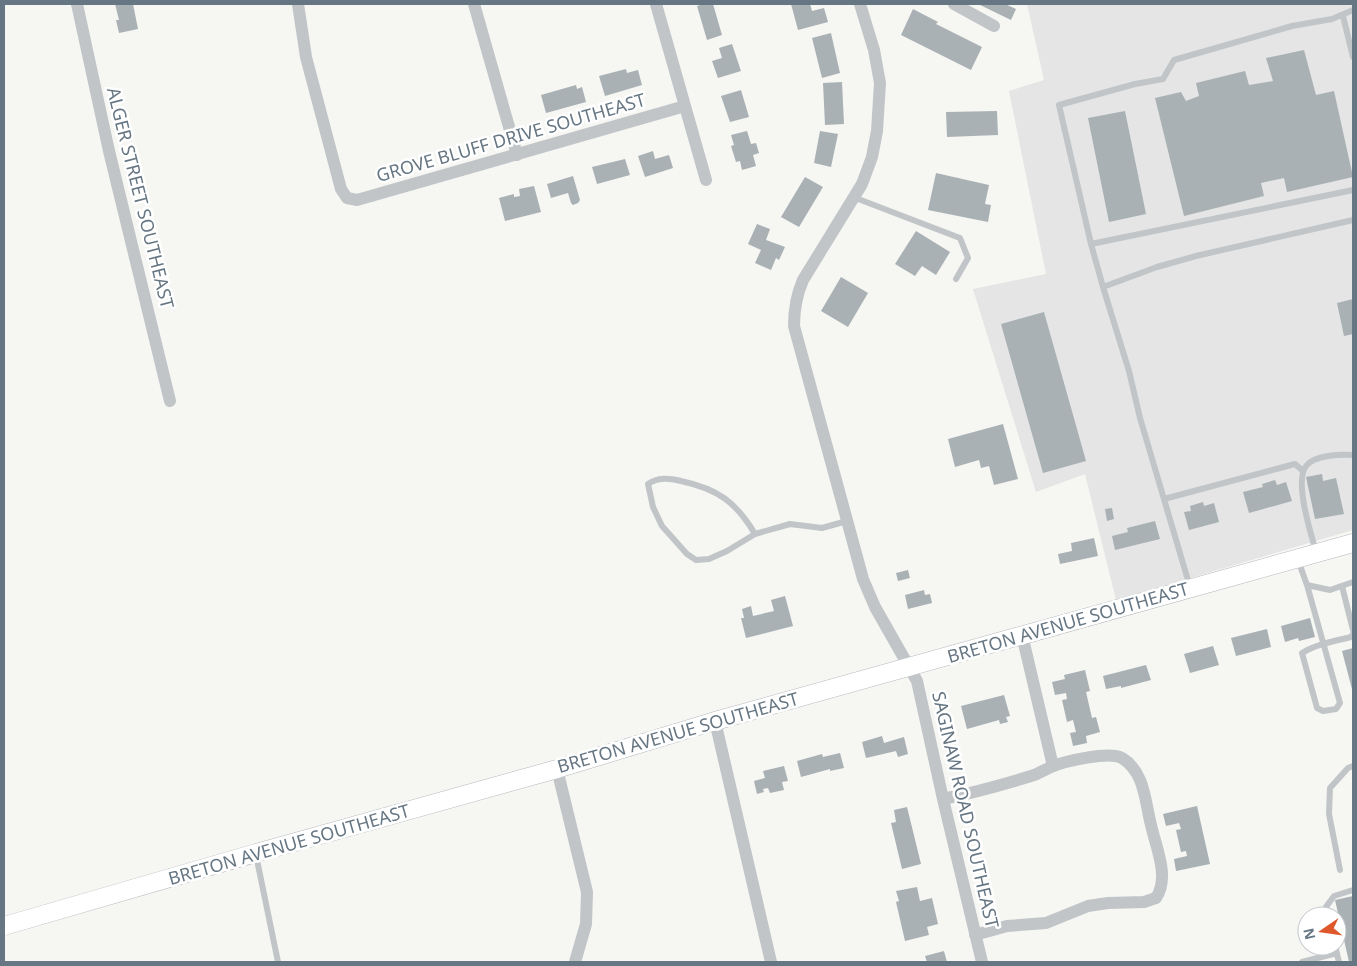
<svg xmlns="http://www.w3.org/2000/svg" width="1357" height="966" font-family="'Noto Sans',sans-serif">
	<rect width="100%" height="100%" fill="#f6f6f3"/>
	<path fill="#e4e5e4" d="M1027 4H1353V530L1116 600 1085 474 1036 492 973 289 1046 274 1009 91 1044 80Z"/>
	<path fill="#a9b1b5" d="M115 4H133L138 29 119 33 116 20H119Z
		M703 4H713L722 35 707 40 697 6Z
		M791 4H810L812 11 824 8 828 22 798 30Z
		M978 4H1005L1016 9 1011 20Z
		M913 9 938 22 936 24 982 47 971 70 901 35Z
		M831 33 840 73 822 78 812 38Z
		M732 44 741 71 718 78 712 61 722 58 719 48Z
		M1304 50 1316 95 1334 91 1353 177 1287 192 1284 178 1261 183 1264 196 1184 216 1155 98 1181 92 1186 101 1199 96 1196 83 1245 71 1249 85 1273 81 1266 58Z
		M626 69 627 73 638 70 642 85 605 96 599 76Z
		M842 82 844 124 825 125 823 83Z
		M576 85 577 89 582 87 586 102 546 113 541 95Z
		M741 90 749 117 730 122 721 96Z
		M997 111 998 135 947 137 946 112Z
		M1125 111 1146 214 1109 222 1088 118Z
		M747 131 751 144 756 143 759 153 753 155 756 166 742 170 740 161 736 162 731 146 734 145 731 135Z
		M820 131 838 134 831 167 814 163Z
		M653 151 655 159 669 155 673 168 645 177 638 156Z
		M625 159 630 175 597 184 592 167Z
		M936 173 989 185 985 204 991 205 988 222 928 210Z
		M573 176 580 200 578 203 573 205 571 203 568 193 551 198 547 184Z
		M805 177 823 187 799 227 781 217Z
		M534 186 541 212 505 221 499 198 514 194V197L520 196 519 189Z
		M757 224 770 229 766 240 785 247 779 260 776 258 771 270 755 263 761 250 748 244Z
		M916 231 950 252 936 275 922 266 915 276 895 264Z
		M841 277 868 293 848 327 821 311Z
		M1353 299V334L1344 336 1337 303Z
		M1044 312 1086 461 1043 473 1001 324Z
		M1003 424 1018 479 994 485 989 466 981 468 979 460 955 467 948 439Z
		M1322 474 1323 481 1336 478 1344 514 1315 519 1306 477Z
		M1275 480 1277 485 1286 482 1292 501 1249 513 1243 492 1263 487 1262 484Z
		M1203 502 1204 506 1214 503 1219 522 1189 530 1184 512 1191 511 1190 506Z
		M1112 508 1114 519 1107 521 1105 509Z
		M1155 521 1160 539 1115 550 1112 536 1128 532 1127 528Z
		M1094 538 1098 556 1060 564 1058 554 1072 551 1071 543Z
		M908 570 910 578 898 581 896 573Z
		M924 590 925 595 930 594 932 603 908 609 905 595Z
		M785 596 793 626 746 638 741 618H744L742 609 751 606 753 616 774 611 771 600Z
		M1310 618 1315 637 1299 641 1298 638 1285 642 1281 626Z
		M1267 629 1271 647 1236 656 1231 638Z
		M1213 646 1219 665 1190 673 1184 654Z
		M1353 648V693L1342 651Z
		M1146 665 1151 680 1121 688V686L1106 689 1103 676Z
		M1085 670 1090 691 1086 692 1092 718 1096 717 1100 732 1086 736 1087 743 1073 746 1070 733 1076 732 1073 720 1067 722 1062 700 1067 699 1066 693 1055 695 1052 682 1065 679 1064 675Z
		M1004 695 1010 716 1006 717 1008 722 1000 724 999 720 967 729 961 706Z
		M882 736 884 743 904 737 908 754 898 757 896 751 866 758 862 742Z
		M840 753 844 768 830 771V769L801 777 797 761 822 754 823 757Z
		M784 766 788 781 782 782 784 790 770 793 768 788 763 789 764 792 757 794 754 781 765 778 763 771Z
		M1197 806 1210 864 1176 871 1174 859 1187 856 1186 851 1181 852 1176 830 1181 829 1179 823 1166 826 1163 814Z
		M907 807 921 864 902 869 891 823 896 822 894 810Z
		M917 887 920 901 932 898 938 924 927 927 929 935 905 941 896 902 899 901 896 891Z
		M1353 896V962H1349L1335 900Z
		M944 951 947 962H927L925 956Z"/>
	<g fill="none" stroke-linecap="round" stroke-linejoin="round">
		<defs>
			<path id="secondary" d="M4 926 256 853 557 769 715 721 1353 543"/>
		</defs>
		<use href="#secondary" stroke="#b4b9bd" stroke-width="19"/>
		<path stroke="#c1c5c8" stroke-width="6" d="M1343 16 1353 57
			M853 197 960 238 968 258 956 279
			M1091 244 1353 190
			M1103 287 1091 244 1059 105 1135 84 1163 79 1174 60 1292 26 1332 19 1353 10
			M1164 499 1295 464 1303 471
			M755 534C736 502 718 489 681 481 669 478 658 477 648 484L653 507 662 526 687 554 696 560 709 559 727 551 755 534 790 524 822 528 847 521
			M1316 552C1311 534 1294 481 1306 466 1314 455 1341 454 1353 455
			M1298 560 1307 585 1330 590 1353 582
			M1307 585 1340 703 1336 709 1323 711 1317 708 1302 653C1316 644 1335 641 1351 637L1353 634
			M1342 586 1353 630
			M1190 587 1140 418 1129 371 1103 287 1157 267 1196 256 1353 220
			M256 855 278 962
			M1340 870 1329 814 1330 788 1348 768 1353 766
			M1328 916 1326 907 1334 896 1353 890
			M1335 946 1339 962
			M1302 962 1337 953"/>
		<path stroke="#c1c5c8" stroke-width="12" d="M77 4 109 151 170 401
			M298 4 306 57 341 189 347 198 357 200 685 106
			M474 4 517 155
			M656 4 706 180
			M860 4 874 50 880 83 877 131 872 157 862 184 803 280C796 296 794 309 794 326L863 579 875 607 917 681 943 799 982 962
			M954 4 994 26
			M1022 635 1053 766
			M715 721 771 962
			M557 769 587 892 586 924 575 962
			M943 799C972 793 1002 785 1031 776 1038 774 1044 770 1051 767 1065 761 1109 751 1122 758 1145 772 1145 802 1151 825 1156 848 1170 877 1156 898L1144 902 1108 903 1088 906 1046 923 1007 926 975 935"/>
		<use href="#secondary" stroke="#fff" stroke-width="18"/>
	</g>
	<g text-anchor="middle" stroke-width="5" stroke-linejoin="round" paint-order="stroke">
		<g font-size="18" fill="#667683" stroke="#fff">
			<text transform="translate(511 138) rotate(-16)" y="6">GROVE BLUFF DRIVE SOUTHEAST</text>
			<text transform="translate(140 198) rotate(76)" y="6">ALGER STREET SOUTHEAST</text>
			<text transform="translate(1068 623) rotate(-16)" y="6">BRETON AVENUE SOUTHEAST</text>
			<text transform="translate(678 733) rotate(-16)" y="6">BRETON AVENUE SOUTHEAST</text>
			<text transform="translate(965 810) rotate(77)" y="6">SAGINAW ROAD SOUTHEAST</text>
			<text transform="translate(289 845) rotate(-16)" y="6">BRETON AVENUE SOUTHEAST</text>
		</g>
	</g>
	<rect width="1357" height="966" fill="none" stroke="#667683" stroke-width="10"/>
	<g transform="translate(1322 931) rotate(257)"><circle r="24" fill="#ffffff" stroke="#c2c8cd"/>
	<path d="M0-4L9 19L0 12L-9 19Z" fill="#de582b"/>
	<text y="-8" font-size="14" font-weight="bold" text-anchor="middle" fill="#667683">N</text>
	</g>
</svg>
